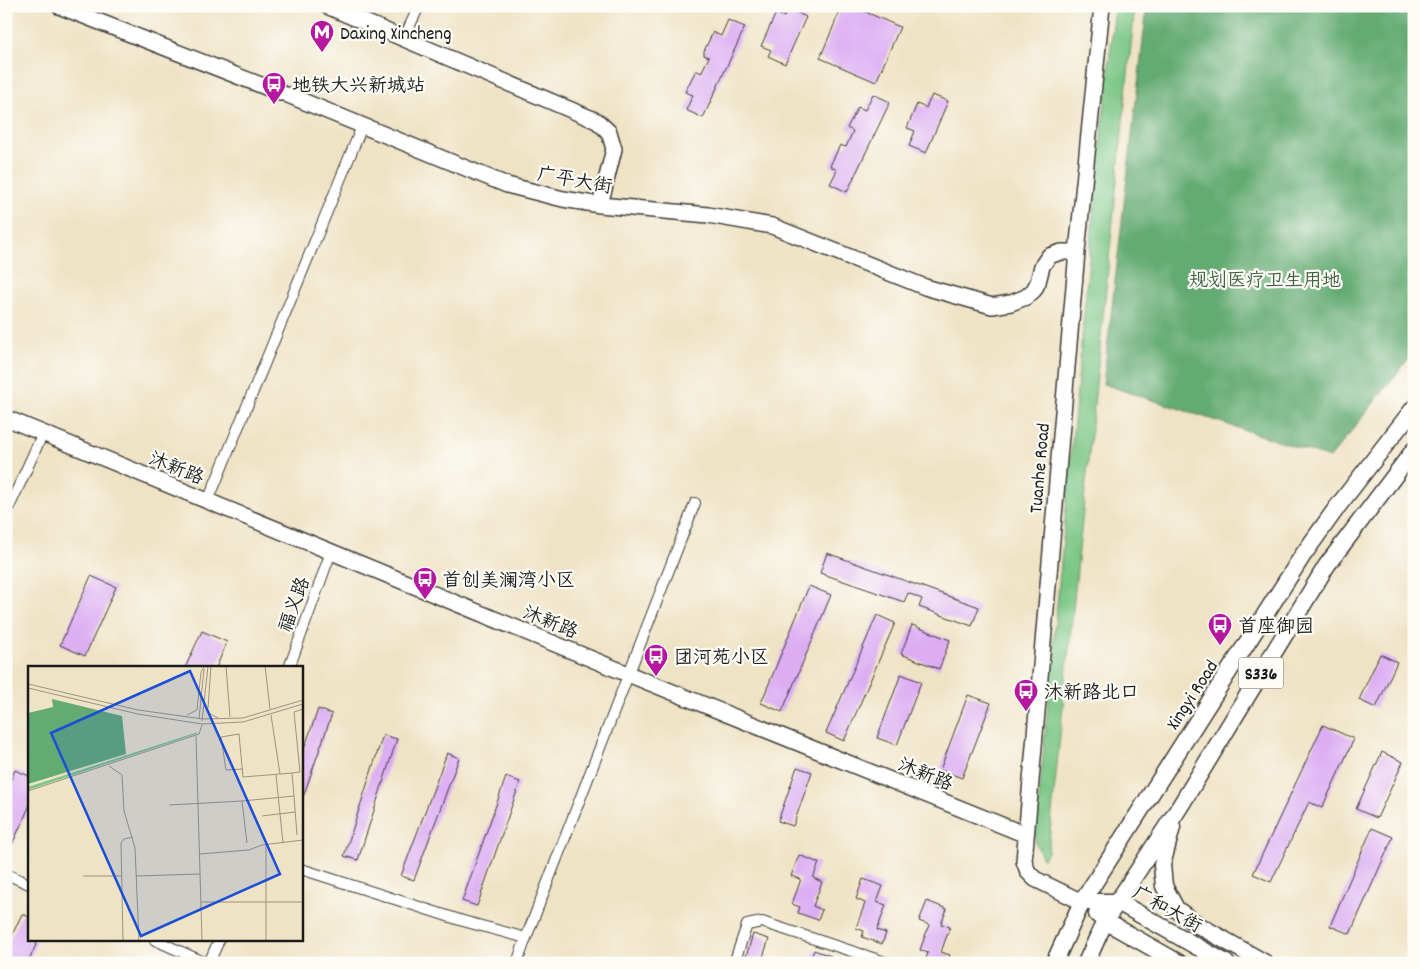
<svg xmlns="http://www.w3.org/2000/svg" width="1420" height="969" font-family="Dekko,'LXGW WenKai TC',sans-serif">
	<rect width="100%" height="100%" fill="#fdfcf7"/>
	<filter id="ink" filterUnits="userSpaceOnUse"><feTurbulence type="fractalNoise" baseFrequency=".02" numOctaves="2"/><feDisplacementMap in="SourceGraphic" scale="10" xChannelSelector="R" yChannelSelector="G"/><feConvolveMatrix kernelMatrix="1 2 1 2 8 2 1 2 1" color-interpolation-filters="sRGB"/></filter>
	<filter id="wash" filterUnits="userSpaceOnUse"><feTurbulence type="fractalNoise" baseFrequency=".0096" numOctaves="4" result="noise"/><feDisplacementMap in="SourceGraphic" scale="20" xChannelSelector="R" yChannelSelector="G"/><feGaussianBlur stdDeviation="1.12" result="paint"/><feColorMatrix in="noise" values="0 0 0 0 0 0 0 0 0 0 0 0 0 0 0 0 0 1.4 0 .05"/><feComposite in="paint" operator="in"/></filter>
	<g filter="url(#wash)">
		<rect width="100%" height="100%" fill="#efe3c5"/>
		<path fill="#7ac685" stroke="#4b7150" d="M1115 6H1135L1048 852 1043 859 1035 842 1096 185Z"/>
		<path fill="#63ab72" stroke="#406447" d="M1147 6H1414V352L1330 458 1103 384Z"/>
		<g id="blocks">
			<path fill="#dcadf3" d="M842 6H852L900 27 876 82 820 58Z
				M788 8 806 17 785 64 768 56 771 50 761 46 776 13 784 17Z
				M728 20 745 27 703 118 686 110 693 95 685 92 696 70 701 73 709 57 704 55V51L713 32 721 36Z
				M873 94 890 102 847 192 830 184 837 170 830 166 840 145 846 147 853 131 847 128 858 107 865 110Z
				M932 95 948 101 926 153 909 146 915 131 907 128 917 104 926 108Z
				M827 553 979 607 972 626 919 607 922 599 908 593 904 602 820 573Z
				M91 576 116 587 85 656 60 645Z
				M809 586 831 595 782 712 761 703Z
				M877 615 895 623 844 741 826 733Z
				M912 625 950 640 939 669 901 654Z
				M202 631 227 642 216 668H185Z
				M1380 654 1397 662 1376 708 1359 700Z
				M901 674 921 682 897 745 877 738Z
				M968 695 991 703 962 778 940 770Z
				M318 709 332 714 303 797H301V758Z
				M1323 725 1354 739 1322 808 1309 802 1271 882 1253 874Z
				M383 735 397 739 358 860 344 856Z
				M1382 752 1403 762 1377 818 1356 809Z
				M447 753 459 758 414 880 401 876Z
				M797 767 812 772 793 826 778 821Z
				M15 770 29 776V807L6 858V790Z
				M506 777 520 782 477 906 462 901Z
				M1372 828 1393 837 1350 934 1330 926Z
				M799 855 819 863 813 878 822 882 813 906 822 910 818 920 798 913 800 907 792 904 801 879 791 876Z
				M863 879 883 886 877 902 886 905 877 930 886 933 882 944 862 937 864 931 856 928 865 903 856 899Z
				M927 901 947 909 941 924 950 927 941 952 950 955 947 963H937L926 959 928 953 920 950 929 925 919 921Z
				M22 914 29 917V940H38L28 963H6V948Z
				M753 934 769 939 761 963H744Z
				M814 950 831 956 828 963H809Z"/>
		</g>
	</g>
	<g filter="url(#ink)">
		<use href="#blocks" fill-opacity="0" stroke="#3c3a35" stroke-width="1"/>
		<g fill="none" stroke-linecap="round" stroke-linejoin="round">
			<defs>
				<path id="street" d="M404 38 419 6
					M208 501 363 124
					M6 514 43 433
					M289 668 331 552
					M301 869 463 921 526 938 517 963
					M6 874 29 884
					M526 938 695 503
					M155 940 206 963
					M209 963 219 940
					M734 963 747 925 762 922 888 963"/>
				<path id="secondary" d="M59 6 281 93
					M327 6 597 121 609 132 614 149 600 205
					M288 95 507 185 563 199 600 205 708 215 772 226 925 287 992 306 1011 303 1026 297 1034 290 1038 282 1042 266 1049 256 1061 252H1077
					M6 418 628 674 1026 835
					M1082 902 1035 879 1028 872 1024 861 1077 252 1102 6"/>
				<path id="primary" d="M1172 827 1162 865 1164 886 1176 909 1198 925 1265 963
					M1082 902H1118L1226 963
					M1097 914 1105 921 1179 963
					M1054 963 1082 902 1303 555 1338 506 1414 408
					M1086 963 1105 921 1179 808 1327 565 1414 450"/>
			</defs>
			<use href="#street" stroke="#3c3a35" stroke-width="12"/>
			<use href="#secondary" stroke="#3c3a35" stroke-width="18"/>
			<use href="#primary" stroke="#3c3a35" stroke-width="19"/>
			<use href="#street" stroke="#fff" stroke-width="10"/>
			<use href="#secondary" stroke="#fff" stroke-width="15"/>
			<use href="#primary" stroke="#fff" stroke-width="16"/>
		</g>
	</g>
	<defs>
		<symbol id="metro-pin" viewBox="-11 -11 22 30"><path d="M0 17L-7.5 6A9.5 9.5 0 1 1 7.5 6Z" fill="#b5179e" stroke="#fdfcf7"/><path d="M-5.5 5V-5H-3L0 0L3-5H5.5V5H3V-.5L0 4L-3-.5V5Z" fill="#fff"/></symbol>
		<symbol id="bus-pin" viewBox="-11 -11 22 30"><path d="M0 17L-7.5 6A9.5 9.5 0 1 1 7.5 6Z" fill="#b5179e" stroke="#fdfcf7"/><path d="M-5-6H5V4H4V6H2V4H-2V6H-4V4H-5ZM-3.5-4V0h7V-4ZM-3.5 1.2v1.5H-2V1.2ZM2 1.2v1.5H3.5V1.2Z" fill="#fff"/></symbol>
	</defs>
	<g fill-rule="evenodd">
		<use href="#metro-pin" x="308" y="18" width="28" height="38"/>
		<use href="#bus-pin" x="260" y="70" width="28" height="38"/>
		<use href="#bus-pin" x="411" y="565" width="28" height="38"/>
		<use href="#bus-pin" x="1206" y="611" width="28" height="38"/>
		<use href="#bus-pin" x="642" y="642" width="28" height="38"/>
		<use href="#bus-pin" x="1012" y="677" width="28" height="38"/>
	</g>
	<g text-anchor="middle" stroke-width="4.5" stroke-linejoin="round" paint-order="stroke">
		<rect fill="#fdfcf7" stroke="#605f5e" stroke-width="1" x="1238.5" y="657.5" width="45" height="31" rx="4"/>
		<g font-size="18" font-weight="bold" fill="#1c1c1c">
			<text x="1261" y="679">S336</text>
		</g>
		<g font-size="19" fill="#1c1c1c" stroke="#fdfcf7" text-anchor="start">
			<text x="340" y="39">Daxing Xincheng</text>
			<text x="292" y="91">地铁大兴新城站</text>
			<text x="442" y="586">首创美澜湾小区</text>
			<text x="1238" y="632">首座御园</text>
			<text x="674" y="663">团河苑小区</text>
			<text x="1044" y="698">沐新路北口</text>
		</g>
		<g font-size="19" fill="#1c1c1c" stroke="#fdfcf7">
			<text transform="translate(575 179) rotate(10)" y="7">广平大街</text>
			<text transform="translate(177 467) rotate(22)" y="7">沐新路</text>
			<text transform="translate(1038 468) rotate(-85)" y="7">Tuanhe Road</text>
			<text transform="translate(293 604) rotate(-70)" y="7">福义路</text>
			<text transform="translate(551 621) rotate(22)" y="7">沐新路</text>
			<text transform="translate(1191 694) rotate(-57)" y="7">Xingyi Road</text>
			<text transform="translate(926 773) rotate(22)" y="7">沐新路</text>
			<text transform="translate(1168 908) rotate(29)" y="7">广和大街</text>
		</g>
		<g font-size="19" fill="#426046" stroke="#fdfcf7">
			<text x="1265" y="286">规划医疗卫生用地</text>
		</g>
	</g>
	<g transform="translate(28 666)">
		<rect width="275" height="275" fill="#efe3c5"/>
		<path d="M170 66 168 68 0 124V121Z" fill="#7ac685"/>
		<path d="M24 33 94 50 98 88 0 118V47L25 41Z" fill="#63ab72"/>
		<path fill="none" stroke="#9b9381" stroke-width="1" d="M198 0 202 51M237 0 242 43M0 18 110 44 175 53 215 52 275 34M0 22 110 48 174 58 215 56 275 38M177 40 182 48 190 52M180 42 183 0M159 49 169 44 173 6 176 1M171 53 176 3M174 55 180 0M168 70 174 275M81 100 94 109 96 145 107 182 111 275M215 103 198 104 193 71 211 68 215 111 252 108 243 49M264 107 272 106 266 46 275 43M248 109 255 177M0 125 171 68 174 59M266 130 269 169M141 139 214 135M234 150 267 146M219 177 214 135 266 130 264 107 252 108M238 179V275M171 188 221 184 234 179 275 174M55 210H93M108 210 172 208M173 236H275M95 275 93 177 96 173 105 171"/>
		<path fill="#1d4ed8" fill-opacity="0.15" stroke="#1d4ed8" stroke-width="2.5" d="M162 5 252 208 113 270 23 67Z"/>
		<rect width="275" height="275" fill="none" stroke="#1c1c1c" stroke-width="2.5"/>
	</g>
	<rect width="1420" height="969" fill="none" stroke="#fdfcf7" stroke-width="25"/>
</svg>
